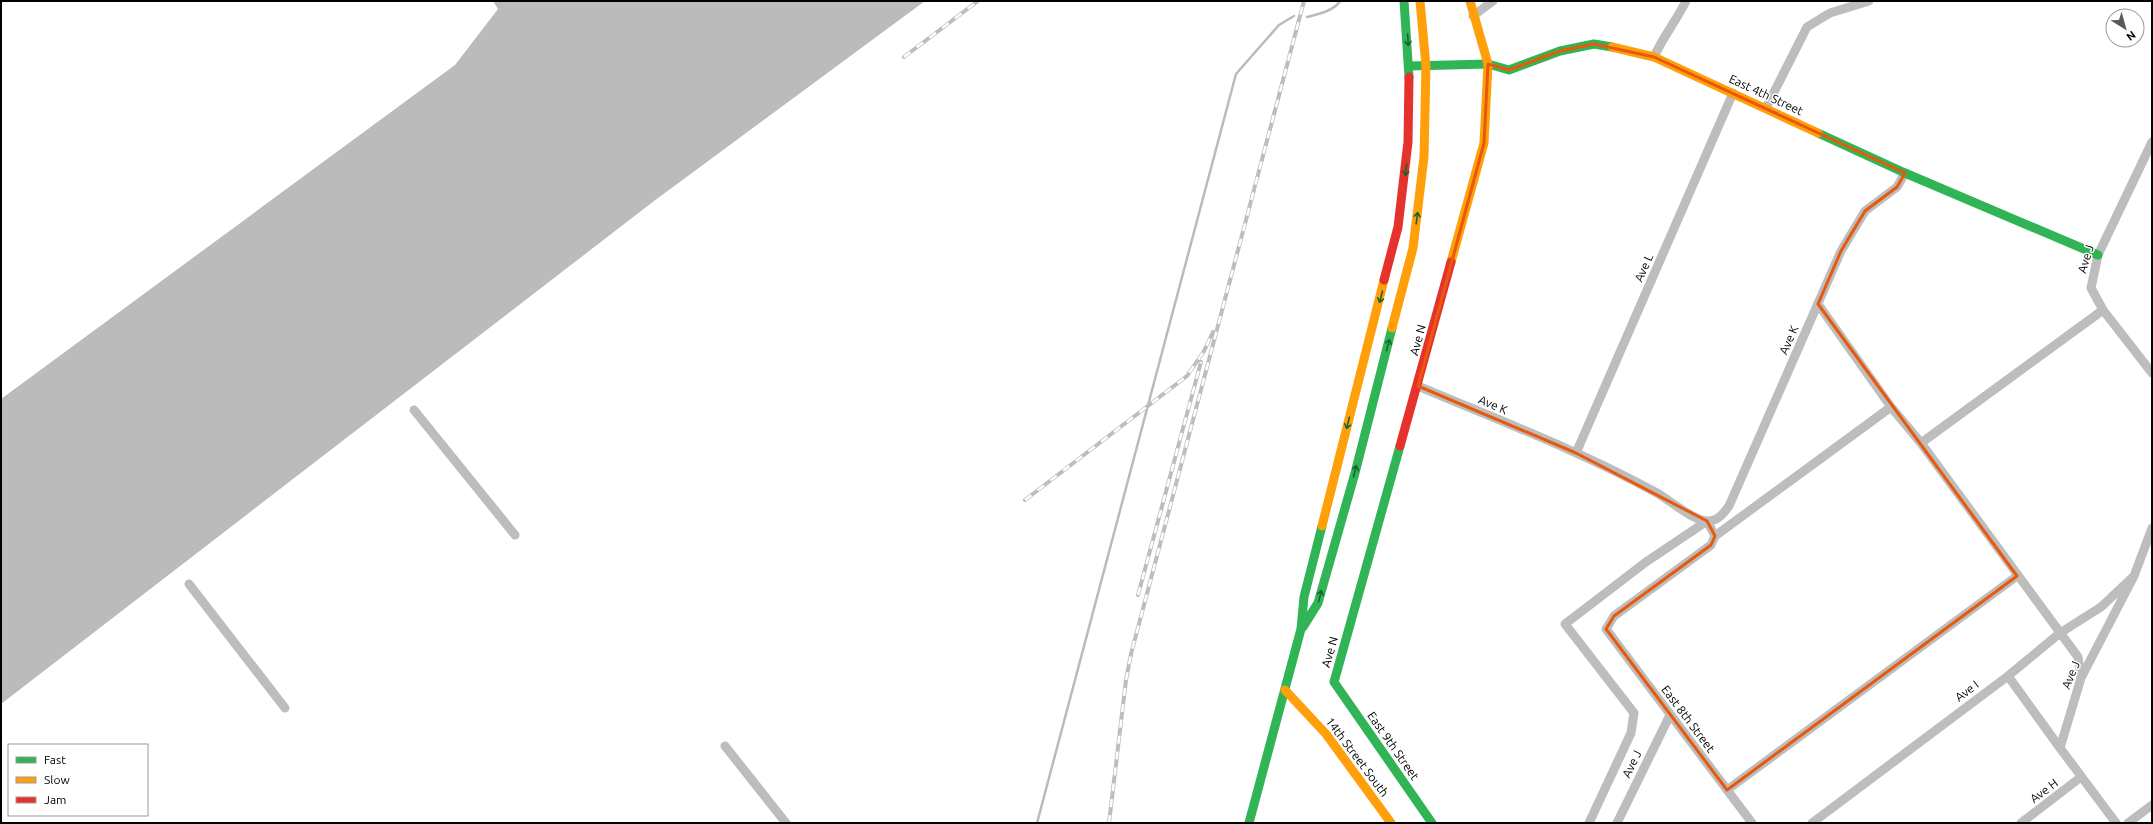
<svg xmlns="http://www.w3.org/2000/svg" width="2153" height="824" font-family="Ubuntu,sans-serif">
	<rect width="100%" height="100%" fill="#fff"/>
	<path fill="#bbb" d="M493 1H925L654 201 1 704V399L455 65 498 9Z"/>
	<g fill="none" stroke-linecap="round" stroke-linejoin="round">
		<path stroke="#bbb" stroke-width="2.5" d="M1307 17C1318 14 1334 11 1340 1
			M1037 823 1236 74 1279 25 1294 16"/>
		<path stroke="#bdbdbd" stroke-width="9" d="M1473 16 1493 1
			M1654 57C1663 37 1676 21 1686 1
			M1766 108 1807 27 1830 13 1869 1
			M2152 142 2098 255 2091 288 2103 310 2152 373
			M1818 304 1891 407 1921 443 2078 657 2081 678
			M1418 386C1498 420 1581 451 1657 493 1669 500 1694 521 1707 521 1718 521 1723 514 1729 506L1841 251 1865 211 1897 187 1905 173
			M414 410 515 535
			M1921 443 2103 310
			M1576 453 1733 93
			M1715 536 1711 545 1614 616 1606 629 1752 823
			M189 584 285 708
			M2008 676 2060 748
			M725 746 786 823
			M1727 790 2017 576
			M1589 823 1631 733 1634 713 1565 624 1646 562 1707 521 1715 536 1891 407
			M1617 823 1670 715
			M1812 823 2008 676 2060 633 2101 607 2134 576
			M2021 823 2081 777
			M2116 823 2060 748 2081 678 2134 576 2152 528
			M2128 823 2152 805"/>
		<path stroke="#30b455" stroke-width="9" d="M1404 1 1409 77
			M1409 66 1488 64 1509 70 1560 51 1594 44 1612 47
			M1818 133 1905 173 2098 255
			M1400 446 1334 682 1432 823
			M1303 627 1318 603 1355 473 1392 328
			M1249 823 1301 629 1304 597 1322 526"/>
		<path stroke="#ff9f0a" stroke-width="9" d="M1612 47 1654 57 1818 133
			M1451 262 1484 143 1488 64 1470 1
			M1392 328 1413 248 1424 157 1426 66 1420 1
			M1322 526 1384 280
			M1285 690 1326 734 1391 823"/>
		<path stroke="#e5322d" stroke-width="9" d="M1384 280 1398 227 1408 142 1409 77
			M1400 446 1451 262"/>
		<defs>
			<path id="rail" d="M904 57 978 1
				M1025 500 1187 376 1204 351 1213 332
				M1138 595 1201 362
				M1109 823 1126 680 1131 654 1304 1"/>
		</defs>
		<use href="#rail" stroke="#bdbdbd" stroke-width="4"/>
		<use href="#rail" stroke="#fff" stroke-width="2.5" stroke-dasharray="8" stroke-linecap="butt"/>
	</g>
	<defs><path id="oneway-shaft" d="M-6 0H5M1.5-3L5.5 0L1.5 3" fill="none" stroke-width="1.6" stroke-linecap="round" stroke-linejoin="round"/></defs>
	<g stroke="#1a632f">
		<use href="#oneway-shaft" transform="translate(1408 40) rotate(87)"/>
		<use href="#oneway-shaft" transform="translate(1406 170) rotate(97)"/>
		<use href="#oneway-shaft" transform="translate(1417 218) rotate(-82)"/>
		<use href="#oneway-shaft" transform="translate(1381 297) rotate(104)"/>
		<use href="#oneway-shaft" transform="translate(1388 345) rotate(-75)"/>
		<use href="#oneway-shaft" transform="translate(1348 423) rotate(104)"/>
		<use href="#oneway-shaft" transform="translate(1355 471) rotate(-75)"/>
		<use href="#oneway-shaft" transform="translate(1320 596) rotate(-76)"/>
	</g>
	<path fill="none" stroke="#e8590c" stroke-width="3" stroke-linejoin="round" d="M1594 44 1654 57 1905 173 1897 187 1865 211 1841 251 1818 304 2017 576 1727 790 1606 629 1614 616 1711 545 1715 536 1707 521 1576 453 1418 386 1484 143 1488 64 1509 70 1560 51Z"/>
	<g text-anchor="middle" stroke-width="3" stroke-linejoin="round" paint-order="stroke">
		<g font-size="12" fill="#000" stroke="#fff">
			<text transform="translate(1766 95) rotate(25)" y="4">East 4th Street</text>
			<text transform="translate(2086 259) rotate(-73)" y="4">Ave J</text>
			<text transform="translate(1644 268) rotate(-66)" y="4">Ave L</text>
			<text transform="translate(1418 340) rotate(-75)" y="4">Ave N</text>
			<text transform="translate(1789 340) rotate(-66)" y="4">Ave K</text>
			<text transform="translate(1493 405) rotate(23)" y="4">Ave K</text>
			<text transform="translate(1330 652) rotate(-74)" y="4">Ave N</text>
			<text transform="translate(2071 675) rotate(-68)" y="4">Ave J</text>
			<text transform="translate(1967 691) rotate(-37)" y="4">Ave I</text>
			<text transform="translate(1688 719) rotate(53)" y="4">East 8th Street</text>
			<text transform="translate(1393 746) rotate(55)" y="4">East 9th Street</text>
			<text transform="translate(1357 757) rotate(53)" y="4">14th Street South</text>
			<text transform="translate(1632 764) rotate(-64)" y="4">Ave J</text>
			<text transform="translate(2044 791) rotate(-37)" y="4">Ave H</text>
		</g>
	</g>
	<rect width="2153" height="824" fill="none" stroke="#000000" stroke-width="4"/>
	<rect x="8" y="744" width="140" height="72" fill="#ffffff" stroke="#999999"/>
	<rect x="16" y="757" width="20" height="6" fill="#30b455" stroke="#999999"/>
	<text x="44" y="764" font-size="12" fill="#000000">Fast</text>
	<rect x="16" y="777" width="20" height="6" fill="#ff9f0a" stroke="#999999"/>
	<text x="44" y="784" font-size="12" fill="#000000">Slow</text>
	<rect x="16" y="797" width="20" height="6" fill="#e5322d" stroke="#999999"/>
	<text x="44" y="804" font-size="12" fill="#000000">Jam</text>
	<g transform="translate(2125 28) rotate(143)"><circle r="19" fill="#ffffff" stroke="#999999"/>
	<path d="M0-3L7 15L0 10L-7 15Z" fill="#595959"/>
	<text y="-6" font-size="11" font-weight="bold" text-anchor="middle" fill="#000000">N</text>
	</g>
</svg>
